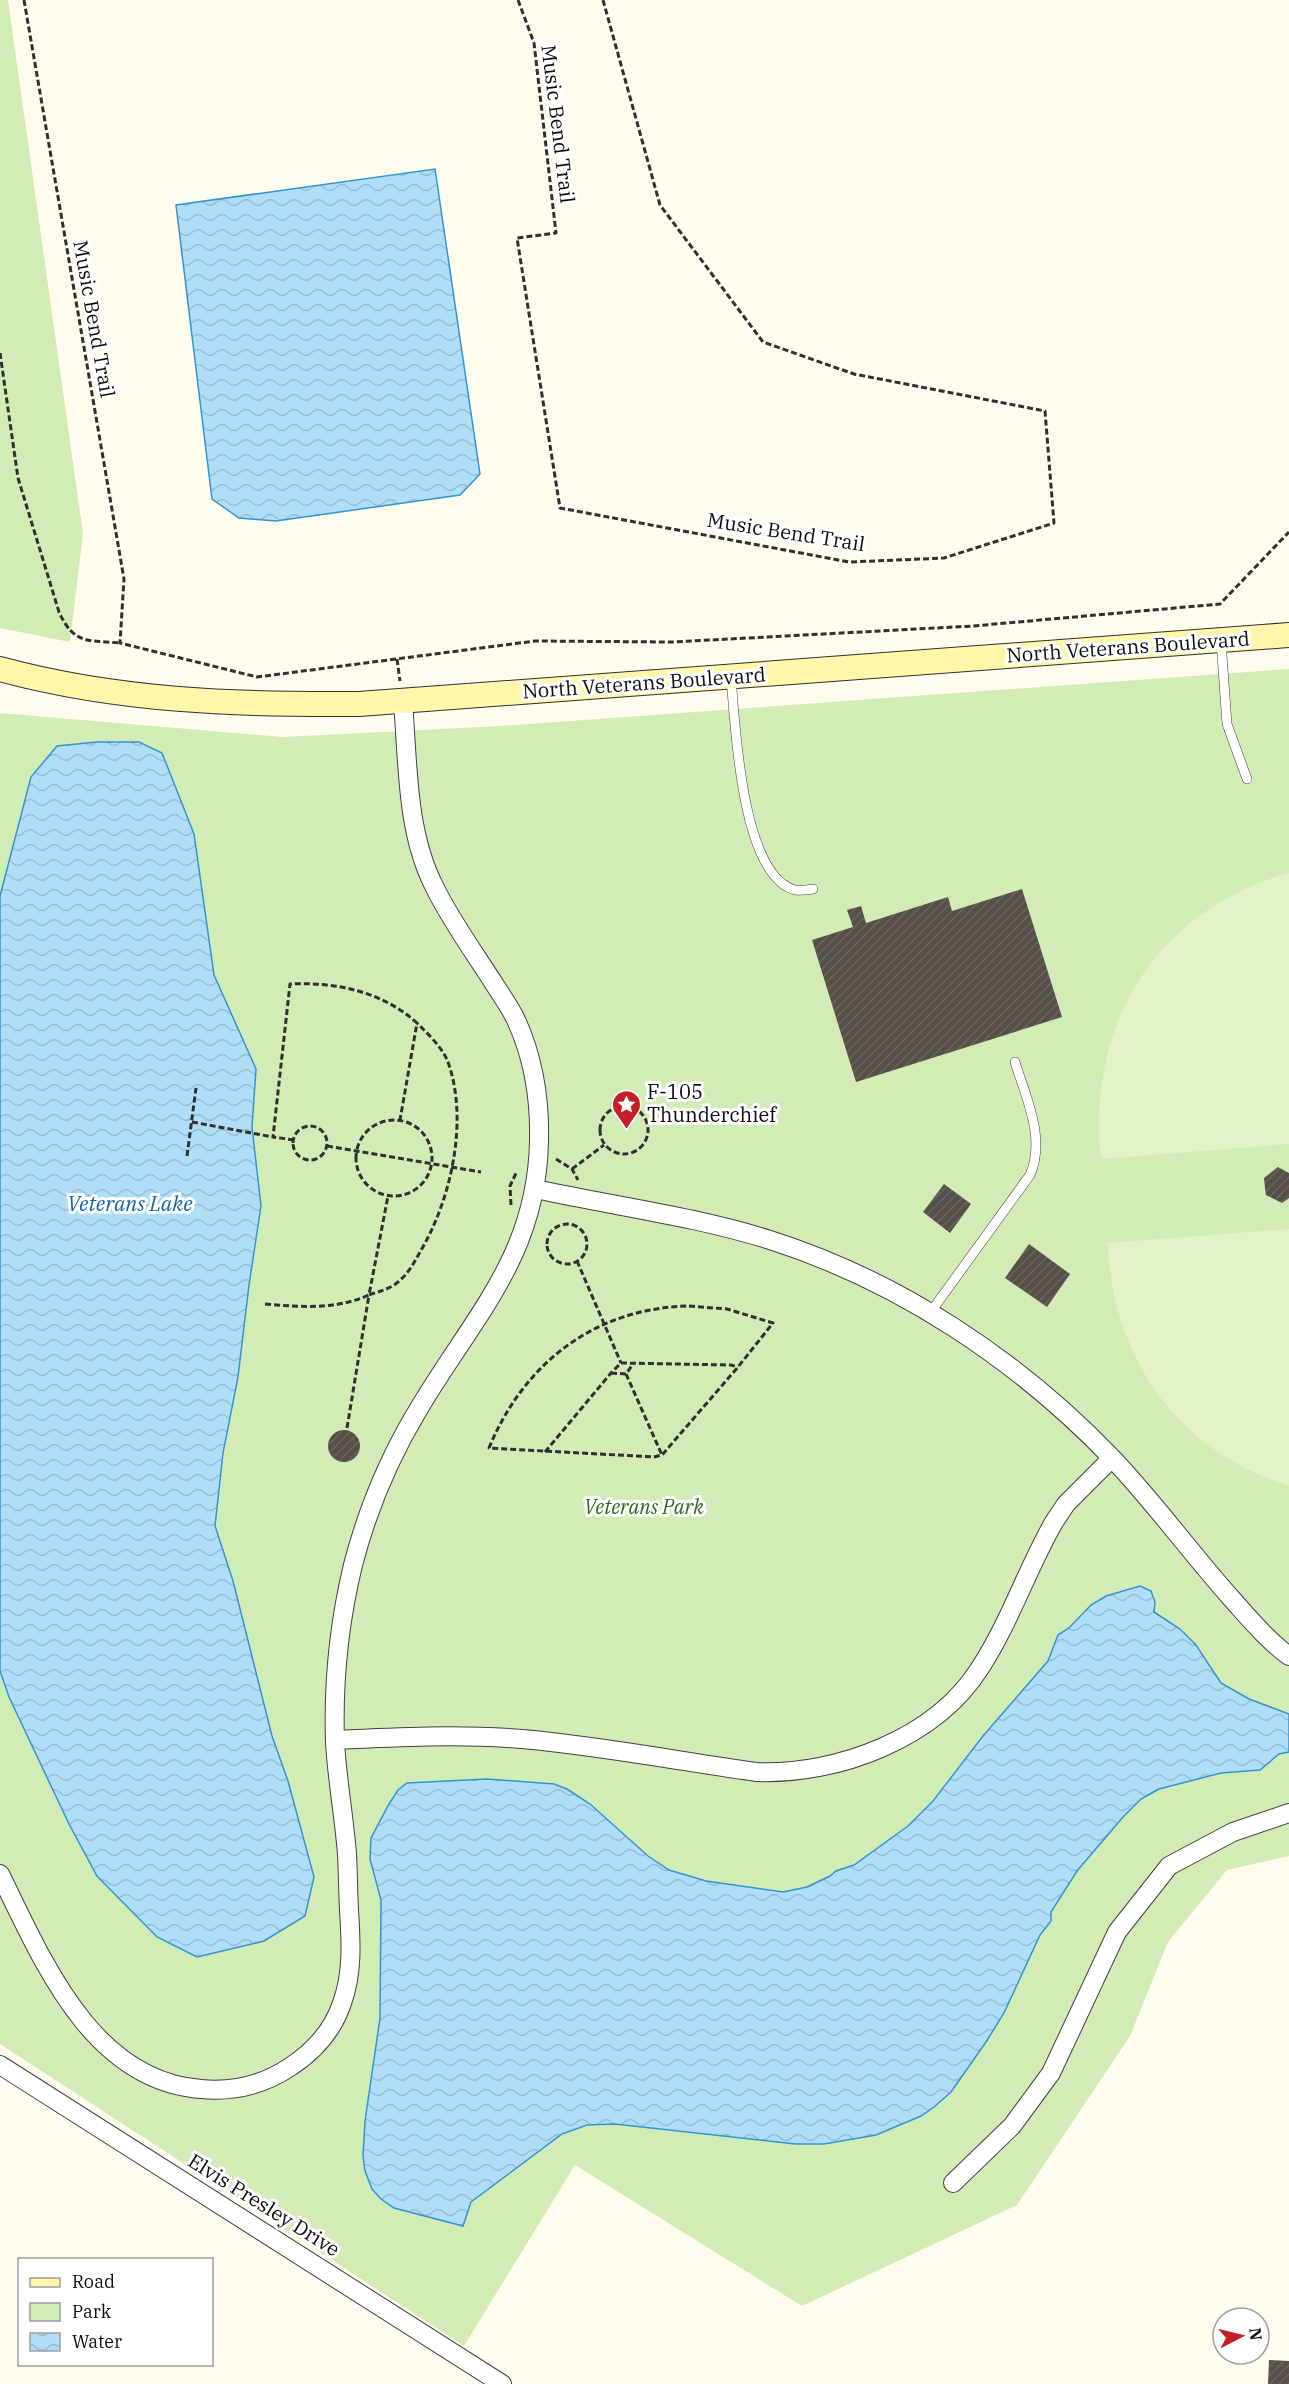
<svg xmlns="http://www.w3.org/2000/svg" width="1289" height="2384" font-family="'IBM Plex Serif',serif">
	<defs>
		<pattern id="water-waves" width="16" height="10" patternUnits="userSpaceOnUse" patternTransform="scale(1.5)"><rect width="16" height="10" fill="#b0def9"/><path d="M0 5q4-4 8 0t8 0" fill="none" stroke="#96bdd4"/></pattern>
		<pattern id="building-hatch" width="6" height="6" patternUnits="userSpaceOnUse" patternTransform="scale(1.5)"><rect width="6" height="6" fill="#574f49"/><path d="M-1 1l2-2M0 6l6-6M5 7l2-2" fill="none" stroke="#6a645f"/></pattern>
	</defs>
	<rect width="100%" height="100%" fill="#fffcee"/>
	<path fill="#d2ecb6" d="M0 0H8L83 534 70 642 0 628Z
		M1289 669V1856L1227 1870 1168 1942 1130 2036 1017 2205 802 2306 575 2165 464 2346 0 2044V713L283 737 500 726Z"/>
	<path fill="#e4f2c8" d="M1289 873V1144L1102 1159C1097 1137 1099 1113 1101 1091 1113 982 1184 902 1289 873Z
		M1289 1229V1486C1178 1451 1112 1358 1108 1243Z"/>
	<path fill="url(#water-waves)" stroke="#3394d4" stroke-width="1.5" d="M435 169 480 474 460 495 276 521 239 518 212 499 176 205Z
		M97 742H139L162 753 194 834 214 975 256 1069 252 1127 261 1206 249 1285 238 1377 223 1453 215 1526 233 1581 272 1736 288 1781 314 1877 305 1916 264 1941 197 1957 157 1937 97 1876 69 1824 9 1697 0 1671V896L31 777 57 746Z
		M1140 1586 1151 1591 1155 1602 1154 1612 1180 1629 1196 1645 1221 1683 1249 1699 1289 1714V1752L1279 1754 1260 1770 1221 1773 1159 1789 1141 1799 1123 1817 1077 1871 1051 1912V1921L1040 1935 1004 2013 986 2042 951 2092 934 2107 921 2116 876 2135 824 2144H795L615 2124 587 2125 562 2134 471 2202 463 2226 394 2208 381 2199 372 2189 365 2171 363 2156 365 2121 380 2018 381 1900 370 1859 371 1838 389 1804 398 1790 407 1783 487 1779 554 1784 567 1789 590 1804 648 1856 669 1870 706 1881 783 1892 807 1887 830 1876 836 1871 854 1865 908 1826 933 1801 983 1736 1048 1661 1058 1635 1069 1628 1091 1605 1106 1596Z"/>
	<path fill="url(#building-hatch)" d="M1022 889 1062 1017 856 1082 812 940 853 927 847 910 861 906 866 923 948 897 952 911Z
		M1278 1167 1289 1173V1198L1282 1203 1266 1195 1265 1188 1264 1178Z
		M944 1184 971 1204 950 1233 923 1212Z
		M1029 1244 1070 1274 1047 1307 1005 1278Z
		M328 1446a16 16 0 1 1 32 0a16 16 0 1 1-32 0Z
		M1269 2360 1289 2361V2384H1268Z"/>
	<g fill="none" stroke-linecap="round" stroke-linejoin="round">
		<defs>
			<path id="lane" d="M1221 641 1227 724 1247 779
				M731 677C735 722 741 876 795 890 801 891 807 890 813 889
				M930 1313 1030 1175C1046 1138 1026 1098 1015 1062"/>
			<path id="street" d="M536 1189C613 1206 694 1216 770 1240 899 1281 1018 1360 1112 1458 1154 1502 1190 1552 1231 1598 1249 1618 1267 1640 1289 1656
				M335 1740C397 1737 460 1734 522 1739 601 1746 678 1761 757 1772 837 1775 935 1739 980 1668 1010 1622 1027 1569 1054 1522L1066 1504 1112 1458
				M0 1874C42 1959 91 2081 201 2089 233 2092 263 2085 290 2067 313 2052 333 2030 342 2003 353 1973 351 1941 349 1910 348 1891 348 1872 347 1854 344 1816 337 1779 335 1742 333 1682 339 1623 353 1565 367 1511 389 1458 418 1410 473 1317 537 1256 539 1141 540 1100 534 1060 517 1022 511 1008 501 995 493 982 473 951 450 919 434 886 406 831 408 762 403 702
				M0 2065 502 2384
				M953 2183 1012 2126 1051 2073 1117 1932 1169 1866 1233 1832 1289 1813"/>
			<path id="secondary" d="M0 669C118 701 238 705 359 704L1289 635"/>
		</defs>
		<use href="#lane" stroke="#414141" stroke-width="10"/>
		<use href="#street" stroke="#414141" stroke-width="20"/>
		<use href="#secondary" stroke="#303030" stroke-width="26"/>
		<path stroke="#303030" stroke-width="3" stroke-dasharray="6 3" stroke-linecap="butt" d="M24 0 124 579 120 643 257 677 535 641 673 642 973 626 1220 604 1289 532
			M518 0 534 43 556 233 517 238 560 508 849 562 944 558 1054 523 1045 411 854 374 763 342 660 205 603 0
			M0 353 18 478 59 612C74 645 88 640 120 643
			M397 659 400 681
			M600 1130a24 24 0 1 1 48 0a24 24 0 1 1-48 0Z
			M356 1158a38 38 0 1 1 76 0a38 38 0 1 1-76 0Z
			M192 1122 273 1137
			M293 1143a17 17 0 1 1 34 0a17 17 0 1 1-34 0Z
			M294 1140 273 1137 290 984C335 982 382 991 417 1023L400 1120
			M327 1146 481 1172
			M187 1156 196 1088
			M556 1159 572 1169 578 1180
			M572 1169 604 1145
			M511 1205 510 1186 517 1171
			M547 1244a20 20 0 1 1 40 0a20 20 0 1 1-40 0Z
			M577 1261 621 1363
			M265 1304C302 1307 335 1310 369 1295L388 1196
			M689 1306 727 1309 773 1323 738 1367 662 1455 654 1457 489 1448C524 1363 595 1308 689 1306Z
			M611 1373 626 1374 633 1364
			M626 1374 662 1455
			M347 1428 369 1295C380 1291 390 1289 398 1282 408 1274 414 1263 420 1252 451 1200 469 1121 448 1062 442 1047 428 1034 417 1023
			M545 1452 611 1373 621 1363 731 1365 738 1367"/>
		<use href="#lane" stroke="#fff" stroke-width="9"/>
		<use href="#street" stroke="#fff" stroke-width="18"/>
		<use href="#secondary" stroke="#fff6a9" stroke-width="24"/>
	</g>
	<defs>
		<symbol id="sight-pin" viewBox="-11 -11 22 30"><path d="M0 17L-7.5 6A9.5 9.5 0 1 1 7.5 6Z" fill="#c51e26" stroke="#fff"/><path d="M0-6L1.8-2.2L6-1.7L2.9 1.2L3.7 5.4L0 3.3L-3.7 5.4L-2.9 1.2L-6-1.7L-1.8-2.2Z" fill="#fff"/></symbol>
	</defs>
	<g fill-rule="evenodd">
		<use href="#sight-pin" x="610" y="1088" width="33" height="45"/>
	</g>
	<g text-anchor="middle" stroke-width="6" stroke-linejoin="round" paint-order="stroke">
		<g font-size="20" fill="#0e0e0e" stroke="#fff">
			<text transform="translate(558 124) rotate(83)" y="7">Music Bend Trail</text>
			<text transform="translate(94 319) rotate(80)" y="7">Music Bend Trail</text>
			<text transform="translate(786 532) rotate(9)" y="7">Music Bend Trail</text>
			<text transform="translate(1128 647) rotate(-4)" y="7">North Veterans Boulevard</text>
			<text transform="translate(644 683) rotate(-4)" y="7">North Veterans Boulevard</text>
			<text transform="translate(264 2205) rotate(32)" y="7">Elvis Presley Drive</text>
		</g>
		<g font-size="20" fill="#0e0e0e" stroke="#fff" text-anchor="start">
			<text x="647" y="1099">F-105<tspan x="647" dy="23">Thunderchief</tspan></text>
		</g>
		<g font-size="20" font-style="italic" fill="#2b691a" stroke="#fff">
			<text x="644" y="1514">Veterans Park</text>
		</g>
		<g font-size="21" font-style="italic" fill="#1065a6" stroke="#fff">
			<text x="130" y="1211">Veterans Lake</text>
		</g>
	</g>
	<rect x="18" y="2258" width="195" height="108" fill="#ffffff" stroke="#9f9f9f" stroke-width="1.5"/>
	<rect x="30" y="2278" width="30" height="9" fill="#fff6a9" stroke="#9f9f9f" stroke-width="1.5"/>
	<text x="72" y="2288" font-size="18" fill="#0e0e0e">Road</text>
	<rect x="30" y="2303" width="30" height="18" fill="#d2ecb6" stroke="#9f9f9f" stroke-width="1.5"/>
	<text x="72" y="2318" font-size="18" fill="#0e0e0e">Park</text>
	<rect x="30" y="2333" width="30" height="18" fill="url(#water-waves)" stroke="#9f9f9f" stroke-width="1.5"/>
	<text x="72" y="2348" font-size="18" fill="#0e0e0e">Water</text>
	<g transform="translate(1241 2336) rotate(83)"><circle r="28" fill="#ffffff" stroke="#9f9f9f" stroke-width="1.5"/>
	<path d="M0-4.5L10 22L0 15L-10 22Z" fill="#c51e26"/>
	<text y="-9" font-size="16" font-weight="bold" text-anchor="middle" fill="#0e0e0e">N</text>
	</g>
</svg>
